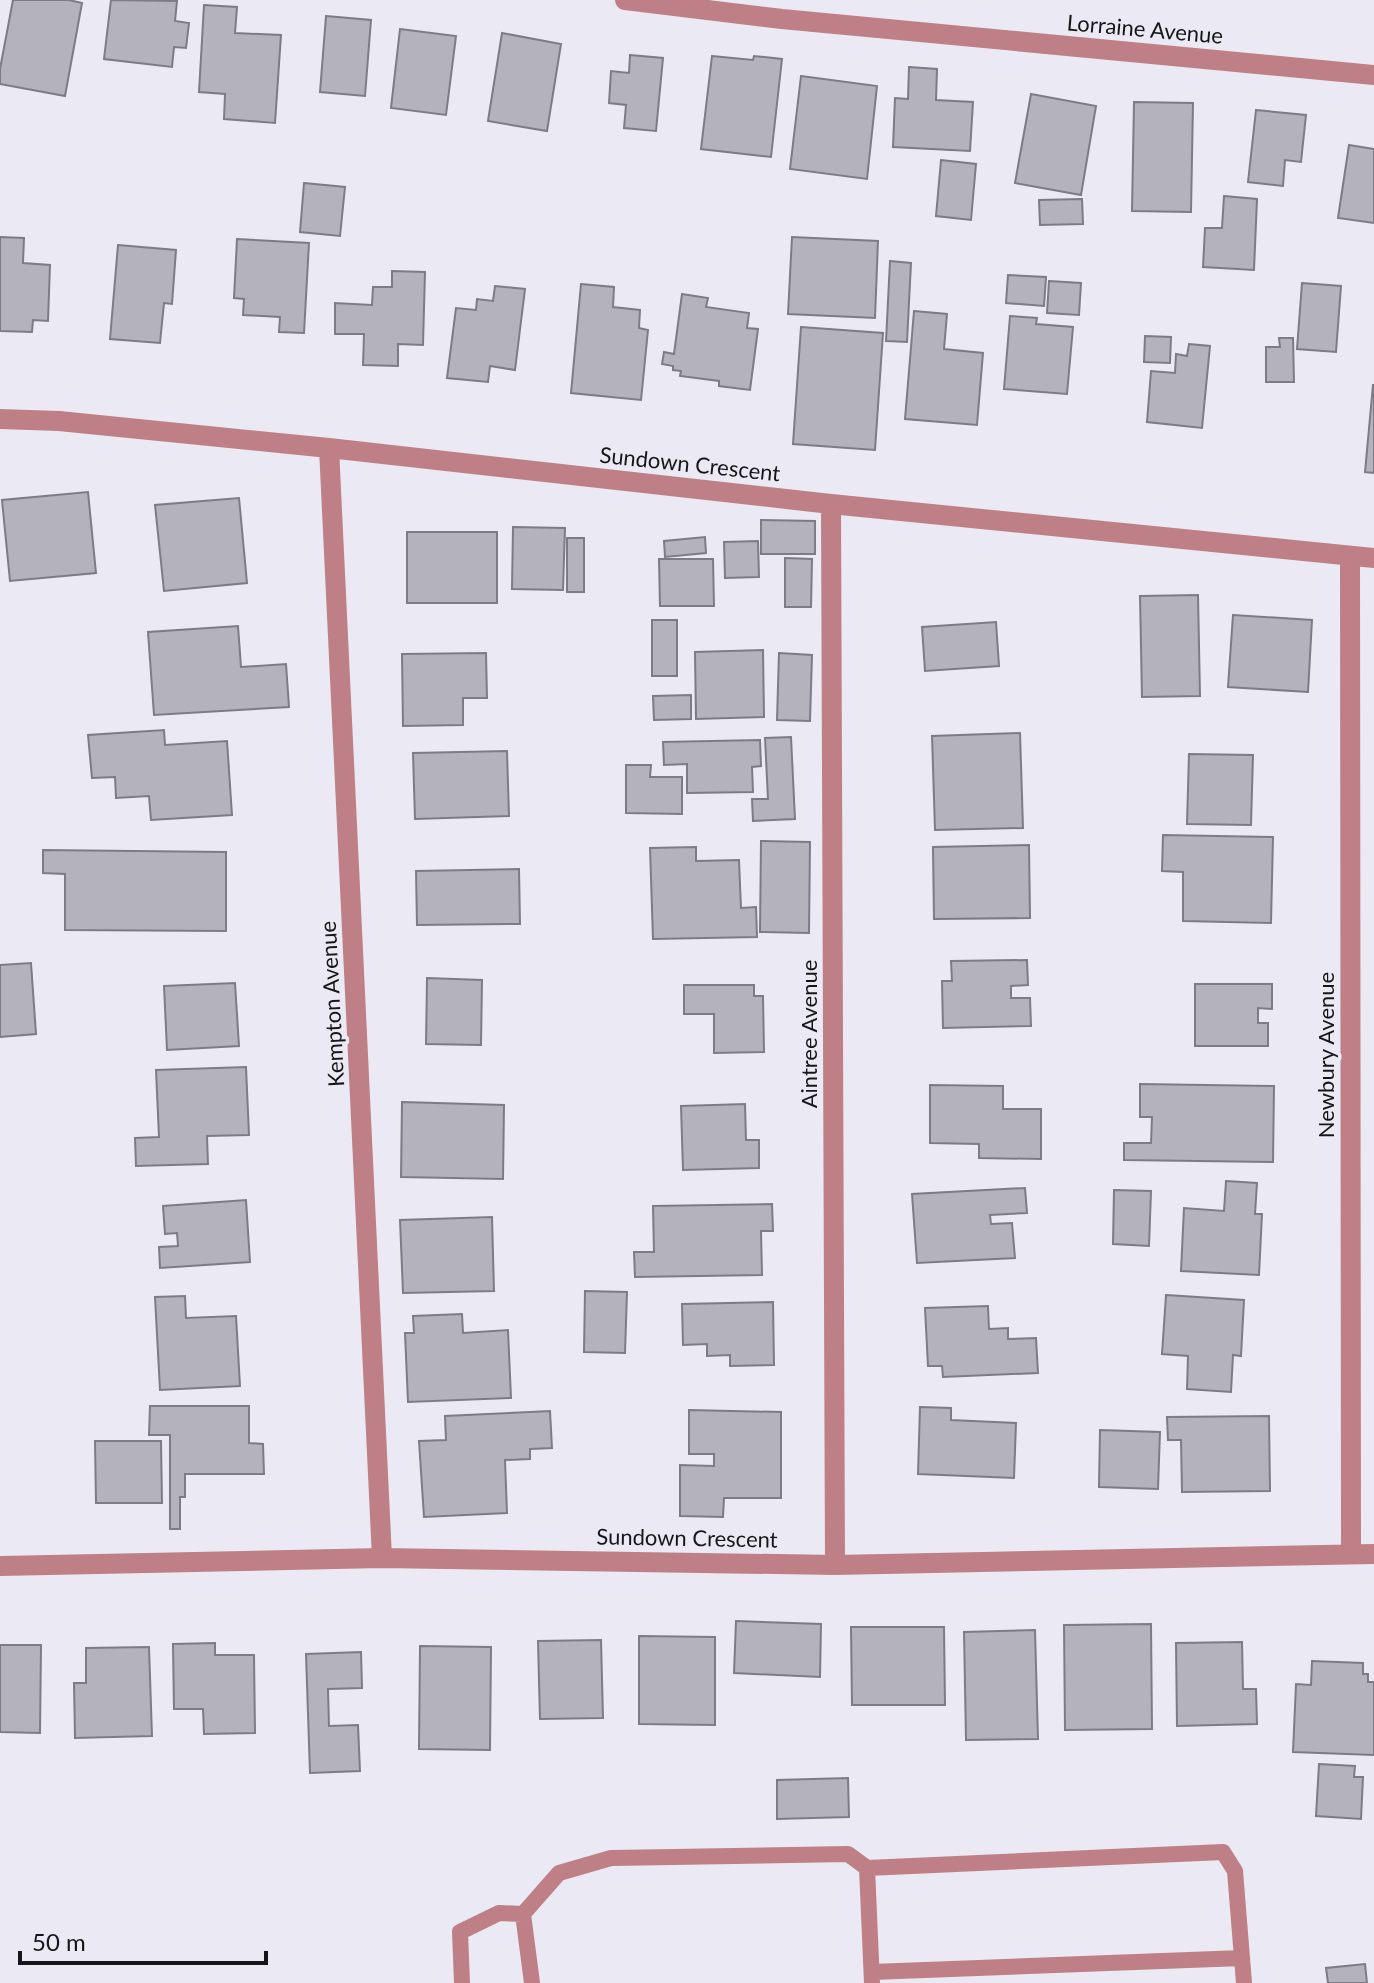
<svg xmlns="http://www.w3.org/2000/svg" width="1374" height="1983" font-family="Lato,sans-serif">
	<rect width="100%" height="100%" fill="#ebeaf4"/>
	<path fill="#b4b3bd" stroke="#7d7c86" stroke-width="2" d="M13 0H69L82 3 65 96 0 84V69Z
		M111 0 177 1 175 21 189 23 186 48 174 47 172 67 104 59Z
		M204 5 237 7 235 33 281 35 275 123 224 119 225 94 199 92Z
		M326 16 371 20 365 96 320 92Z
		M400 29 456 36 446 115 391 108Z
		M502 33 561 44 547 131 488 121Z
		M630 55 663 58 656 131 624 128 626 105 609 103 611 71 629 73Z
		M712 56 753 60 754 56 782 59 771 157 701 149Z
		M909 67 937 69 936 100 973 102 970 151 893 147 895 98 908 99Z
		M801 76 877 86 867 179 790 169Z
		M1031 94 1096 106 1081 195 1015 183Z
		M1134 102 1193 103 1191 212 1132 211Z
		M1256 110 1306 115 1301 162 1285 160 1283 186 1248 182Z
		M1349 145 1374 149V223L1338 218Z
		M941 160 976 164 971 220 936 216Z
		M304 183 345 187 340 236 300 232Z
		M1224 196 1257 199 1254 270 1203 267 1205 228H1222Z
		M1082 199 1083 224 1040 225 1039 200Z
		M0 237 24 238 23 263 50 265 48 321 33 320 32 332 0 331Z
		M792 237 878 241 875 318 788 314Z
		M237 239 309 243 304 333 279 332 280 317 243 315 244 299 234 298Z
		M118 245 176 250 172 304 164 303 160 343 110 339Z
		M890 261 911 263 907 342 886 341Z
		M392 271 425 272 423 345 398 344V366L363 365 364 334H335V303L372 305 373 287H392Z
		M1008 275 1046 277 1044 306 1006 303Z
		M1049 281 1081 283 1079 315 1047 313Z
		M1302 283 1341 286 1336 352 1297 349Z
		M581 284 614 287 613 307 640 310 639 328 648 330 641 400 571 393Z
		M495 286 525 289 515 370 490 366 488 382 447 378 456 308 476 310 477 299 493 301Z
		M682 294 708 298 706 307 749 313 747 328 758 329 750 390 719 386V381L680 376 681 371 673 370V366L662 364 664 352 674 354Z
		M914 311 947 314 944 349 983 353 977 425 905 419Z
		M1010 316 1037 318 1036 324 1073 327 1067 394 1004 389Z
		M801 327 883 333 875 450 793 444Z
		M1145 336 1171 337 1170 363 1144 362Z
		M1279 338H1293L1294 382H1266V347H1280Z
		M1189 344 1210 346 1202 428 1147 422 1151 371 1175 373 1176 354 1187 356Z
		M1373 385H1374V473L1365 472Z
		M88 492 96 573 10 581 2 500Z
		M239 498 247 583 164 591 155 505Z
		M761 520 815 521V554H761Z
		M513 527 565 528 563 590 512 589Z
		M407 532H497V603H407Z
		M705 537 706 553 665 557 664 541Z
		M567 538H584V592H567Z
		M758 541 759 577 725 578 724 542Z
		M785 558 812 559 811 607H785Z
		M659 559H713L714 606H660Z
		M1198 595 1200 696 1142 697 1140 596Z
		M1233 615 1312 620 1308 692 1228 687Z
		M652 620H677V676H652Z
		M996 622 999 666 925 671 922 627Z
		M238 626 241 667 286 664 289 707 154 715 148 632Z
		M763 650 764 717 696 719 695 652Z
		M486 653 487 698H463V725L403 726 402 654Z
		M779 653 812 655 810 721 777 720Z
		M691 695V719L654 720 653 696Z
		M164 730 165 745 227 741 232 815 151 820 149 796 116 798 115 777 92 778 88 735Z
		M1020 733 1023 828 935 830 932 736Z
		M791 737 795 819 753 821 752 799H768L765 738Z
		M760 740 761 766 752 767 753 792 687 793V764L664 765 663 742Z
		M507 751 509 816 415 819 413 753Z
		M1189 754 1253 755 1251 825 1187 824Z
		M626 765H651L650 777H682V814L626 813Z
		M1163 835 1273 837 1271 923 1183 921V872L1162 871Z
		M761 841 810 842 809 933 760 932Z
		M1029 845 1030 918 934 919 933 847Z
		M696 847V861L739 860 741 908 756 907 757 937 653 939 650 848Z
		M43 850 226 852V931L65 930V874L43 873Z
		M519 869 520 924 417 925 416 871Z
		M1027 960 1028 985 1011 986V998H1030L1031 1026 943 1028 942 981H952L951 961Z
		M31 963 36 1034 0 1037V965Z
		M427 978 482 980 481 1045 426 1044Z
		M235 983 239 1046 167 1050 164 986Z
		M1195 984H1272V1009L1258 1008V1023H1268V1046H1195Z
		M684 985H754V996H763L764 1052 714 1053V1014H684Z
		M246 1067 249 1135 207 1136 208 1164 136 1166 135 1138 159 1137 156 1070Z
		M1140 1084 1274 1086 1273 1162 1124 1160V1143H1151L1152 1117H1140Z
		M930 1085 1003 1086V1109H1041V1159L979 1158V1144L930 1143Z
		M402 1102 504 1105 503 1179 401 1177Z
		M745 1104 746 1140H759V1168L683 1170 681 1106Z
		M1226 1181 1257 1183 1255 1214H1262L1259 1275 1181 1271 1184 1208 1224 1211Z
		M1025 1188 1027 1213 990 1215 991 1224 1012 1223 1015 1258 917 1263 912 1194Z
		M1114 1190 1151 1191 1149 1246 1113 1244Z
		M246 1200 250 1262 160 1268 159 1247 178 1246 177 1233 165 1234 163 1206Z
		M772 1204 773 1231H761L762 1275 635 1277 634 1252H654L653 1206Z
		M492 1217 494 1291 403 1293 400 1220Z
		M585 1291 627 1292 625 1353 584 1352Z
		M1166 1295 1244 1300 1241 1356 1233 1355 1231 1392 1187 1389 1188 1356 1162 1354Z
		M185 1296 186 1318 236 1316 240 1386 160 1390 155 1297Z
		M773 1302 774 1365 730 1366V1355L707 1356V1344L683 1345 682 1304Z
		M988 1306 989 1329 1008 1328V1339L1036 1338 1038 1373 943 1377 942 1366H928L925 1308Z
		M462 1314 463 1333 508 1330 511 1398 408 1402 405 1333H414L413 1316Z
		M150 1406H249V1443L263 1444 264 1474H185V1497H180V1529H170V1435H149Z
		M920 1407 951 1408V1420L1016 1423 1014 1478 918 1474Z
		M689 1410 781 1412V1498H724L723 1517 680 1516V1465L714 1466V1454H689Z
		M550 1411 552 1448 530 1449V1459L505 1460 507 1513 424 1517 419 1441 446 1440 445 1416Z
		M1269 1416 1270 1491 1182 1492 1181 1440H1168L1167 1417Z
		M1100 1430 1160 1432 1158 1489 1099 1487Z
		M95 1441H161L162 1503H96Z
		M736 1621 821 1624 820 1677 734 1673Z
		M1151 1624 1152 1729 1065 1730 1064 1625Z
		M851 1627H944L945 1705H852Z
		M1035 1630 1038 1739 966 1740 964 1632Z
		M639 1636 715 1637V1725L639 1724Z
		M601 1640 603 1718 540 1719 538 1641Z
		M1242 1642 1243 1689H1256L1257 1724 1177 1726 1176 1643Z
		M215 1643V1655H254L255 1733 204 1734 203 1709H174L173 1644Z
		M0 1645H41L40 1733 0 1732Z
		M420 1646 491 1647 490 1750 419 1749Z
		M149 1647 152 1736 75 1738 74 1683H86V1648Z
		M361 1652 362 1688 328 1689 329 1726 358 1725 360 1771 310 1773 306 1654Z
		M1312 1661 1363 1663V1674H1368V1682H1374V1755L1293 1752 1296 1684 1311 1685Z
		M1319 1764 1355 1766 1354 1777H1363L1361 1819 1316 1816Z
		M848 1778 849 1817 777 1819V1780Z
		M1365 1964 1367 1983H1328L1326 1968Z"/>
	<g fill="none" stroke-linecap="round" stroke-linejoin="round">
		<path stroke="#be7f86" stroke-width="16" d="M867 1868 1223 1852 1235 1871 1244 1983
			M872 1972 1242 1958
			M462 1983 460 1932 499 1913 523 1914
			M532 1983 523 1914 559 1873 611 1858 848 1854 867 1868 872 1983"/>
		<path stroke="#be7f86" stroke-width="20" d="M625 0 782 19 1374 75
			M0 419 59 421 329 448 831 504 1374 558
			M329 448 382 1558
			M831 504 835 1565
			M1350 556 1351 1554
			M0 1566 382 1558 835 1565 1374 1554"/>
	</g>
	<g text-anchor="middle" stroke-width="7" stroke-linejoin="round" paint-order="stroke">
		<g font-size="22" fill="#161619" stroke="#ebeaf4">
			<text transform="translate(1145 29) rotate(5)" y="8">Lorraine Avenue</text>
			<text transform="translate(690 464) rotate(6)" y="8">Sundown Crescent</text>
			<text transform="translate(332 1004) rotate(-93)" y="8">Kempton Avenue</text>
			<text transform="translate(809 1034) rotate(-90)" y="8">Aintree Avenue</text>
			<text transform="translate(1326 1055) rotate(-90)" y="8">Newbury Avenue</text>
			<text transform="translate(687 1538) rotate(1)" y="8">Sundown Crescent</text>
		</g>
	</g>
	<path d="M20 1951v12h246v-12" fill="none" stroke="#161619" stroke-width="4"/>
	<text x="32" y="1951" font-size="24" fill="#161619" stroke="#ebeaf4" stroke-width="6" paint-order="stroke">50 m</text>
</svg>
